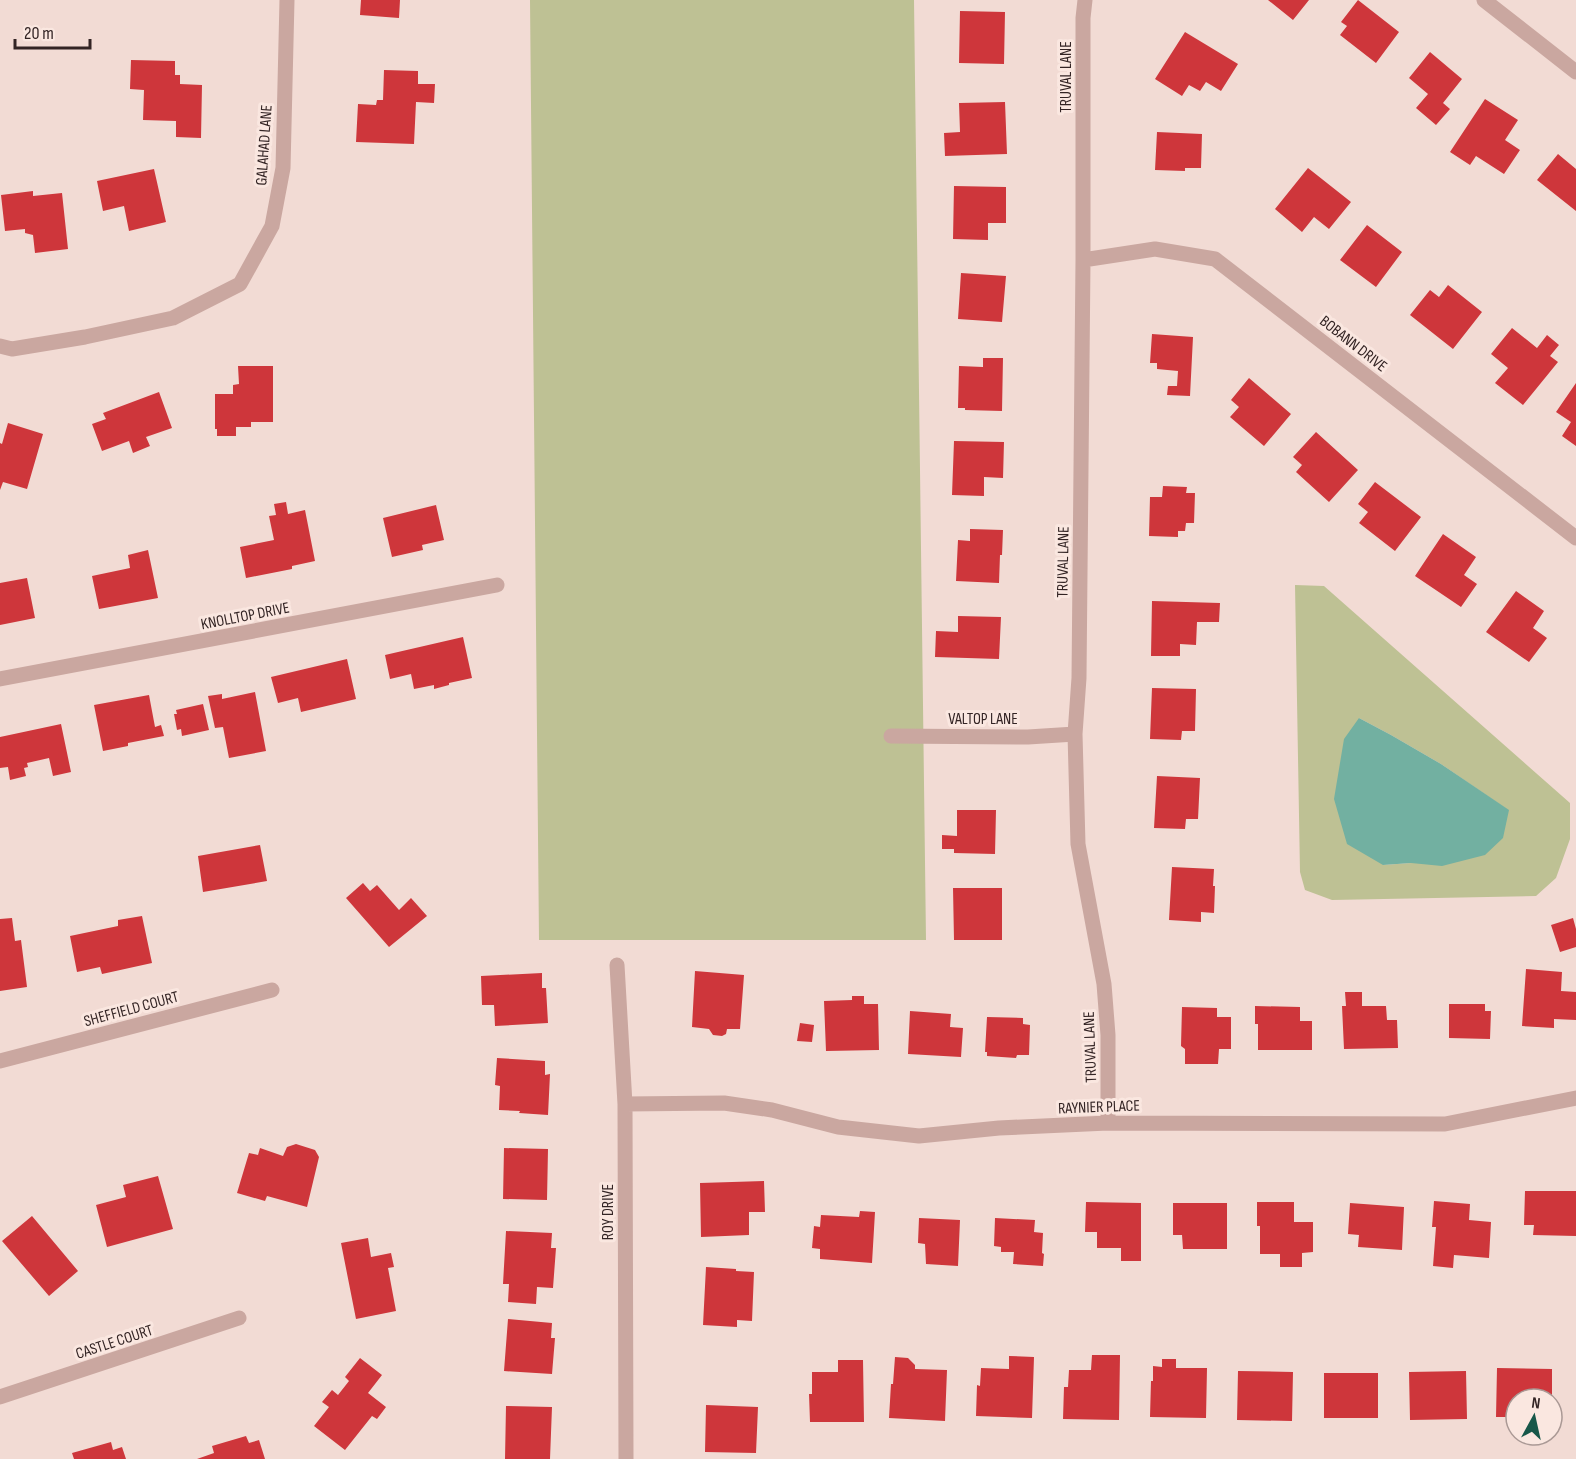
<svg xmlns="http://www.w3.org/2000/svg" width="1576" height="1459" font-family="'Sofia Sans Condensed',sans-serif">
	<rect width="100%" height="100%" fill="#f2dbd4"/>
	<path fill="#bec194" fill-rule="evenodd" d="M530 0H914L926 940H539Z
		M1295 585 1324 586 1570 803V839L1556 878 1536 896 1332 900 1305 890 1300 872ZM1359 718 1391 735 1441 764 1508 810 1411 863 1383 865Z"/>
	<path fill="#72b0a1" d="M1359 718 1391 735 1441 764 1509 810 1503 838 1485 855 1442 866 1411 863 1383 865 1347 844 1334 799 1344 739Z"/>
	<path fill="#ce363b" d="M361 0H400L399 18 360 15Z
		M1268 0H1309L1293 20Z
		M1358 0 1399 32 1376 63 1340 35 1347 26 1341 22Z
		M960 11 1005 12 1004 64 959 63Z
		M1185 32 1238 64 1221 91 1206 82 1200 91 1189 85 1182 96 1155 79Z
		M1430 52 1462 79 1443 103 1450 109 1436 125 1416 108 1428 94 1409 78Z
		M131 60 175 61V75H180V84L202 85 201 138 176 137V121L143 120 144 90 130 89Z
		M384 70 418 71V84H435L434 103 416 102 414 144 356 142 358 104 376 105 377 100H383Z
		M1485 99 1518 120 1505 140 1520 150 1504 174 1476 156 1470 165 1450 152Z
		M1005 102 1007 154 945 156 944 133 960 132 959 103Z
		M1157 132 1202 134 1201 168H1185V171L1155 170Z
		M1558 154 1576 169V211L1537 180Z
		M1308 168 1351 202 1329 229 1314 217 1302 232 1275 209Z
		M154 169 166 222 129 231 124 206 103 211 97 181Z
		M954 186 1006 187V223H988V240L953 239Z
		M33 191V196L62 193 68 249 35 253 33 235 25 233V229L5 231 1 195Z
		M1367 225 1402 252 1376 287 1340 260Z
		M961 273 1006 276 1002 322 958 319Z
		M1448 285 1482 312 1453 349 1410 315 1430 290 1439 297Z
		M1512 328 1537 348 1547 335 1559 345 1550 356 1558 362 1523 405 1495 383 1508 368 1491 354Z
		M1152 334 1193 337 1190 396 1167 395 1168 386H1177L1178 371 1157 369V363H1150Z
		M983 358H1003L1002 411 965 410V408H958L959 366 983 367Z
		M238 366H273V422H251V427H236V436H217V429H215V394H233V385L239 384Z
		M1249 378 1291 414 1264 446 1230 417 1239 407 1231 400Z
		M1576 383V446L1562 436 1571 422 1556 412Z
		M159 392 172 428 146 437 150 446 133 453 129 441 102 451 92 424 106 419 103 413Z
		M8 423 43 434 27 489 3 482 0 490V443L2 444Z
		M1316 432 1358 470 1329 502 1296 472 1302 465 1293 457Z
		M954 441 1004 442 1003 478 984 477V496L952 495Z
		M1375 482 1421 517 1395 551 1359 523 1368 512 1358 504Z
		M1163 486 1187 487 1186 493H1195L1194 523H1186L1185 531H1178V537L1149 536 1150 497H1162Z
		M286 502 288 514 305 510 315 561 292 566V569L246 578 240 547 274 540 269 516 276 515 274 504Z
		M436 505 444 540 422 545 423 550 392 557 383 518Z
		M970 529 1003 530 1002 555H1000L999 583 956 581 958 540 970 541Z
		M1443 534 1476 557 1464 575 1477 584 1461 607 1415 576Z
		M148 550 158 598 99 609 92 576 130 568 128 555Z
		M27 578 35 618 0 625V583Z
		M1516 591 1544 611 1533 628 1547 638 1529 662 1486 632Z
		M1152 601 1220 603 1219 622H1197L1196 645 1180 644V656H1151Z
		M958 616 1001 617 999 659 935 657 936 631 958 632Z
		M463 637 472 678 449 683V685L434 689V685L414 689 411 674 390 679 385 655Z
		M347 659 356 699 301 712 298 698 278 703 271 677Z
		M1152 688 1196 689 1195 731H1182L1181 740 1150 739Z
		M255 692 266 751 229 758 223 727 215 728 208 696 222 694V699Z
		M149 695 155 727 161 725 164 736 128 743V746L103 751 94 705Z
		M203 704 209 730 182 736 181 729 177 730 174 714H177L176 710Z
		M61 724 71 772 53 776 49 758 27 763 28 767 24 768 26 776 10 780 8 767 0 768V737Z
		M1157 776 1200 778 1198 819H1186L1185 829 1154 828Z
		M957 810H996L995 854 954 853V849H942V835L957 836Z
		M260 845 267 881 203 892 198 856Z
		M1172 867 1214 869 1213 886H1215L1214 913 1201 912V922L1169 920Z
		M363 883 370 891 377 885 399 910 411 898 427 916 389 947 346 898Z
		M953 888H1002V940H954Z
		M142 916 152 963 102 974 100 967 77 972 70 936 118 926V920Z
		M12 918 15 941 21 940 27 987 0 991V919Z
		M1573 918 1576 929V947L1560 952 1551 925Z
		M1526 969 1562 972 1561 991 1576 992V1020L1554 1019V1028L1522 1026Z
		M695 971 744 975 740 1029H727L726 1034 722 1036 713 1035 709 1029 692 1027Z
		M542 973V988H546L548 1023 495 1026 494 1005H482L481 976Z
		M1345 992H1362V1006H1386L1387 1020H1397L1398 1048 1344 1049 1342 1006H1346Z
		M852 996H864V1004H878L879 1050 826 1051 824 1001 852 1000Z
		M1449 1004H1485V1011H1491L1490 1039 1449 1038Z
		M1255 1006 1300 1007V1021H1312V1050H1258V1024H1255Z
		M1182 1007 1217 1008V1017H1231V1049H1219L1218 1064H1185V1049L1181 1046Z
		M910 1011 951 1014 950 1027 963 1028 961 1057 908 1054Z
		M987 1017 1023 1018V1024L1030 1025 1029 1055H1017L1016 1058 987 1056V1052H985Z
		M800 1023 814 1025 812 1042 797 1041Z
		M497 1058 545 1061V1075L550 1074 548 1115 519 1113 520 1111 499 1110 500 1086 495 1085Z
		M296 1144 315 1150 319 1157 307 1207 267 1196 265 1201 237 1193 249 1153 258 1155 260 1148 283 1156 287 1147Z
		M504 1148 548 1149 547 1200 503 1199Z
		M158 1176 173 1229 107 1247 96 1205 126 1197 123 1185Z
		M764 1181 765 1212H749V1235L701 1237 700 1183Z
		M1525 1191H1576V1236L1533 1235 1534 1225H1524Z
		M1434 1201 1470 1204 1469 1220 1491 1222 1489 1258 1454 1255 1453 1268 1433 1266 1436 1227H1432Z
		M1086 1202 1141 1203V1261H1121V1248H1097V1232H1085Z
		M1257 1202H1294V1222H1313V1252L1302 1253V1267H1280V1254H1260V1226H1257Z
		M1173 1203H1227V1249H1183L1182 1235H1173Z
		M1350 1203 1404 1207 1402 1250 1358 1247 1359 1235 1348 1234Z
		M860 1211 875 1212 872 1263 820 1259V1249L812 1248 814 1226 820 1227 821 1215 859 1217Z
		M32 1216 78 1271 49 1296 2 1241Z
		M919 1218 960 1220 958 1266 926 1264 925 1244 918 1243Z
		M995 1218 1035 1220 1034 1232 1043 1233 1042 1253 1044 1254 1043 1266 1013 1264 1014 1252H1001V1247L994 1246Z
		M506 1231 552 1233 551 1248H556L553 1288 537 1287 536 1304 508 1302 509 1284H503Z
		M368 1238 371 1257 391 1253 394 1267 388 1268 396 1311 356 1319 341 1243Z
		M706 1267 736 1269V1271L754 1272 752 1321 737 1320V1327L703 1325Z
		M508 1319 552 1323 551 1338H555L552 1374 504 1371Z
		M1092 1355H1120L1119 1420 1063 1419 1064 1387H1068L1069 1370H1091Z
		M1009 1356 1034 1357 1032 1418 976 1416 977 1385 980 1386 981 1368 1009 1369Z
		M895 1357 908 1358 915 1365V1369L947 1370 945 1421 889 1418 891 1384H893Z
		M360 1358 382 1375 368 1393 386 1407 377 1419 372 1416 345 1450 314 1426 329 1407 322 1402 332 1390 338 1395 349 1381 345 1377Z
		M1162 1359H1176V1368H1207L1206 1418 1150 1417 1151 1381H1153V1366L1162 1367Z
		M838 1360H863L864 1422H810L809 1394H812V1372H838Z
		M1497 1368 1552 1369V1399H1516V1417H1496Z
		M1238 1371 1293 1372 1292 1421 1237 1420Z
		M1466 1371 1467 1419 1410 1420 1409 1372Z
		M1324 1373H1378V1418H1324Z
		M706 1405 758 1407 756 1453 705 1452Z
		M506 1406 552 1407 550 1459H505Z
		M246 1436 249 1443 259 1440 265 1459H197L214 1453 212 1446Z
		M111 1442 113 1450 122 1447 126 1459H74L72 1453Z"/>
	<g fill="none" stroke-linecap="round" stroke-linejoin="round">
		<path stroke="#caa7a0" stroke-width="15" d="M1085 0 1083 18V260L1079 678 1075 734 1078 844 1104 984 1108 1035V1123
			M1484 0 1576 72
			M1083 260 1155 249 1215 259 1576 538
			M0 346 12 349 85 337 173 318 240 284 272 226 283 168 287 0
			M0 679 497 585
			M891 736 1028 737 1075 734
			M617 965 625 1104 626 1459
			M0 1061 272 990
			M625 1104 724 1103 772 1110 838 1127 919 1136 999 1128 1108 1123 1445 1124 1576 1098
			M0 1397 239 1318"/>
	</g>
	<g text-anchor="middle" stroke-width="6" stroke-linejoin="round" paint-order="stroke">
		<g font-size="16" fill="#332424" stroke="#fae7e0">
			<text transform="translate(1065 77) rotate(-90)" y="6">TRUVAL LANE</text>
			<text transform="translate(263 145) rotate(-86)" y="6">GALAHAD LANE</text>
			<text transform="translate(1354 343) rotate(38)" y="6">BOBANN DRIVE</text>
			<text transform="translate(1062 562) rotate(-89)" y="6">TRUVAL LANE</text>
			<text transform="translate(245 615) rotate(-11)" y="6">KNOLLTOP DRIVE</text>
			<text x="983" y="724">VALTOP LANE</text>
			<text transform="translate(131 1008) rotate(-15)" y="6">SHEFFIELD COURT</text>
			<text transform="translate(1089 1047) rotate(-92)" y="6">TRUVAL LANE</text>
			<text transform="translate(1099 1106) rotate(-2)" y="6">RAYNIER PLACE</text>
			<text transform="translate(607 1212) rotate(-90)" y="6">ROY DRIVE</text>
			<text transform="translate(114 1341) rotate(-18)" y="6">CASTLE COURT</text>
		</g>
	</g>
	<g transform="translate(1534 1417) rotate(8)"><circle r="28" fill="#fae7e0" stroke="#aa9995" stroke-width="1.5"/>
	<path d="M0-4.5L10 22L0 15L-10 22Z" fill="#175749"/>
	<text y="-9" font-size="16" font-weight="bold" text-anchor="middle" fill="#332424">N</text>
	</g>
	<path d="M15 39v9h75v-9" fill="none" stroke="#332424" stroke-width="3"/>
	<text x="24" y="39" font-size="18" fill="#332424" stroke="#fae7e0" stroke-width="4.5" paint-order="stroke">20 m</text>
</svg>
